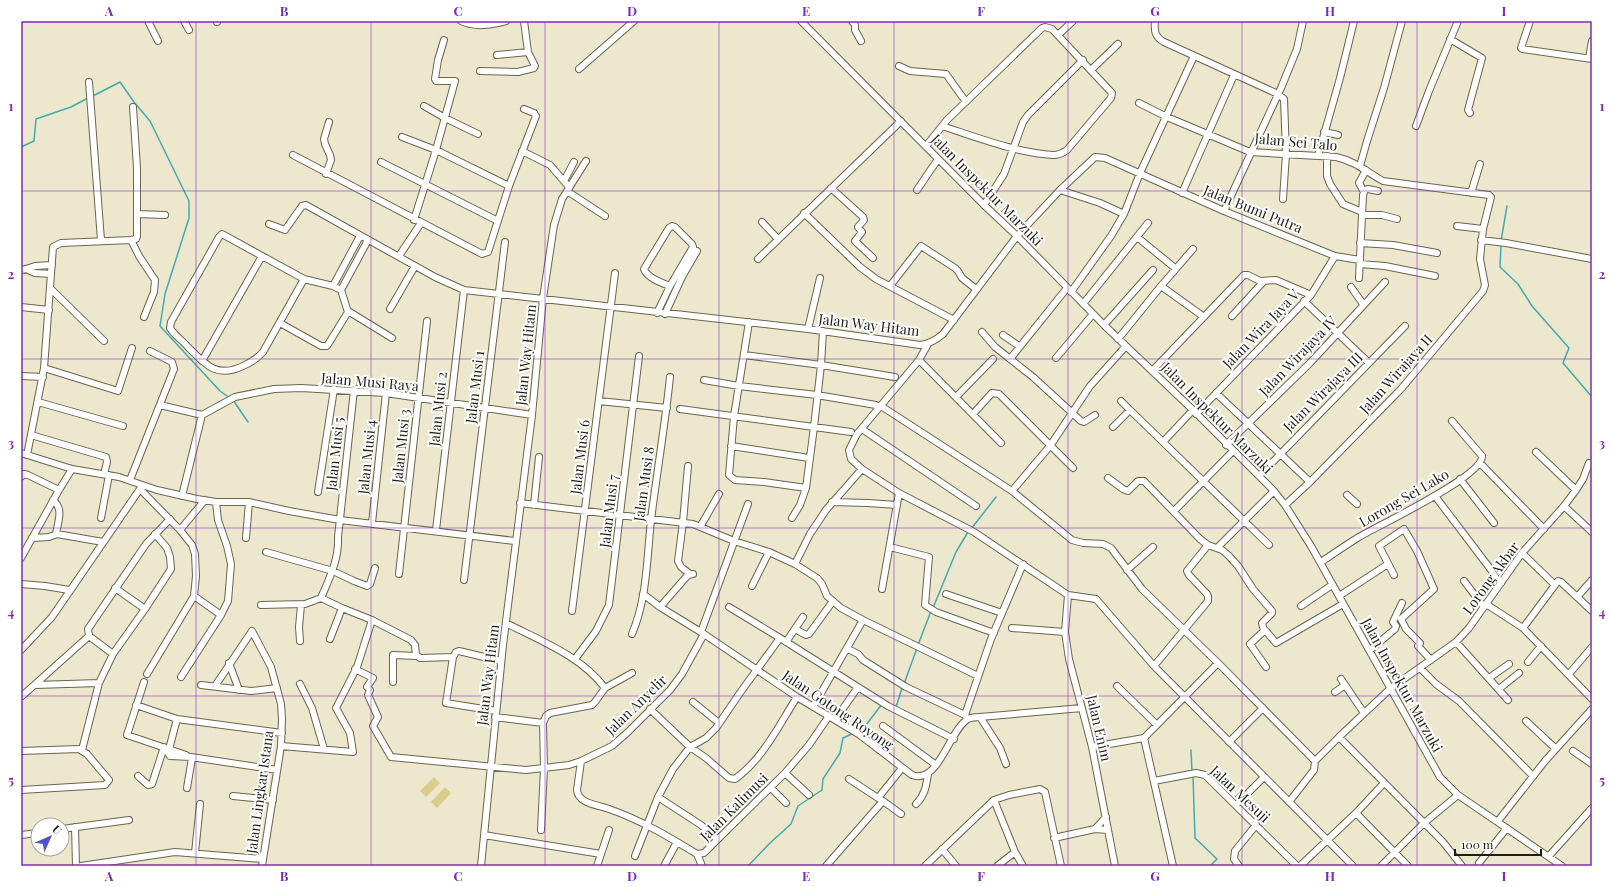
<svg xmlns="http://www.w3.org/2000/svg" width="1613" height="887" font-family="'Playfair Display',serif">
	<rect width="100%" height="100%" fill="#ece7cd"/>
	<path fill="#d9cd89" d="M434 777 440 783 426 797 420 791Z
		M445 787 451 793 437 808 431 802Z"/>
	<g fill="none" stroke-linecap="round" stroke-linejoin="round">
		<path stroke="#42abae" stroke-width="1.5" d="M91 97 120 82 134 102 150 121 189 201V218L165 294 160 326 220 391 230 398
			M21 147 34 141 36 119 71 107 88 98
			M1501 241 1507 206
			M1501 245 1500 267 1518 284 1532 306 1569 348 1563 363 1592 397
			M233 400 248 422
			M971 529 996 497
			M933 608 956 552 968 532
			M918 645 931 611
			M904 684 917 648
			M896 707 902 688
			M857 732 863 729 882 704
			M1191 750 1192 772
			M1193 776 1195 838 1217 859 1210 866
			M748 866 770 843 791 824 798 806 822 790 823 779 840 753 843 738 854 733"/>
		<defs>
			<path id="minor" d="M148 21 158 41
				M184 21 189 30
				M217 21V22
				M461 21C476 28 490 25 506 21
				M801 21 984 205 1017 236 1104 325 1193 410 1274 491 1285 505 1311 546 1440 777 1458 795 1562 866
				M852 21 855 25V30L861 41
				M1155 21C1154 31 1155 37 1164 42L1278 94 1284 99 1286 154 1283 199
				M1530 21 1521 48 1522 49 1592 59
				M1058 35 1073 21
				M1450 39 1482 58 1468 110 1470 113
				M497 55 528 52
				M1589 58 1592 41
				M899 66 910 71 946 74 966 102
				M579 69 634 21
				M1092 69 1118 44
				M480 71 518 72 534 68 535 66 528 52 524 21
				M89 82 101 240
				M1139 103 1167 117 1250 152 1336 157C1355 161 1367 172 1383 181L1489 195 1491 197 1483 229 1457 226
				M424 106 445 118 478 134
				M1416 126 1429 91 1458 21
				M1324 132 1338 135
				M402 137 436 150 455 81H436L435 79 438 60 444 40
				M926 146 947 120 1042 28 1045 27 1052 29 1112 93 1111 98 1067 150C1063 153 1058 155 1053 155 1017 153 976 137 942 126
				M522 151 550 165 569 187
				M293 155 482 254 488 252 509 186 536 116 534 113 524 109
				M1318 156 1340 78 1354 21
				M1327 156V176L1330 184 1343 204 1362 212
				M381 162 498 221
				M1360 166 1367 141 1384 88 1402 21
				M326 174 331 160 330 155 325 144 324 139 329 122
				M564 181 574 162
				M831 188 863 217 864 220 858 227 862 232 855 241 873 258
				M917 190 938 159
				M1060 190 1100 203 1124 214
				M567 191 605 216
				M1364 192 1359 183 1366 170
				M1182 193 1234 75
				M1471 193 1480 164
				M984 205 1004 174 1023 122 1028 115 1083 60
				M1224 211 1281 88 1297 49 1303 21
				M804 213 860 267 876 279 954 320
				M137 214 165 215
				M1362 215H1382L1397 219
				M414 220 436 150 509 186
				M762 222 778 239
				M269 224 285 230 302 206 306 205 435 277 464 290 808 329 920 345C929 344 935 341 943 334L1017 236 1060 190 1095 157 1105 158 1224 211 1335 256 1360 260
				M1137 237 1175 268
				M131 240 139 256 155 280 154 292 144 317
				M1481 240 1506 243 1592 259
				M1360 243 1393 245 1437 253
				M399 256 421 223
				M758 259 901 121
				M1360 264 1385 266 1435 276
				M26 269 35 273 51 274
				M21 270 26 269 35 266 52 265
				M1359 278 1363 195 1365 190 1368 189 1378 191
				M333 286 360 236
				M890 286 921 246 955 268 958 271 962 278 976 289
				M1161 286 1193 249
				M1351 287 1363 304
				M50 288 104 341
				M341 290 368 240
				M1071 292 1111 236 1124 214 1140 173 1194 56
				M1304 301 1369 363
				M1083 304 1148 223
				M21 307 49 310
				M390 309 415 266
				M348 311 392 338
				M657 313 670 286 693 247 692 244 675 227 672 226 669 228 644 269C647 278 662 283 670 286
				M665 314 682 277 697 251
				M1232 316 1264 281
				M749 322 734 416 729 475 735 480 764 482 806 488
				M280 323 321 346H327L348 312 341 290 333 286 304 279 222 234 219 237 171 322 170 328C174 335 182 340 187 346 205 364 216 379 243 366 251 362 257 359 263 352L304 279
				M1104 325 1153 270
				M808 329 820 278
				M982 332 995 347 1033 377 1081 421 1084 422 1095 415
				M1003 335 1019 346
				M1118 339 1161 286 1204 317
				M928 344 919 360 857 434 849 450 851 459 862 469 899 493 974 532 1068 595 1096 599 1154 666 1353 866
				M744 355 821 365 895 377
				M1056 358 1093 314
				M1010 359 1067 288
				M919 360 1001 443
				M202 361 262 256
				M44 368 118 391 132 348
				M1152 371 1244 275H1248L1260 281 1276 280 1311 295
				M21 376 43 377
				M704 380 739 386 817 395 876 405
				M354 390 338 537C339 559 330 577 321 598L342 608 372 620 411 640 415 645 416 655 420 658 453 657 456 652 459 651 501 661
				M1216 393 1310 482
				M956 397 993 359
				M599 401 667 408
				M1121 401 1130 410
				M38 402 123 426
				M160 405 202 415 235 397 274 389 301 388 386 393 532 415
				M881 406 1012 491 1072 540 1083 543 1103 544 1111 548 1142 589 1218 663 1315 761
				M680 409 851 432
				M973 414 992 393 999 394 1073 468
				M1196 414 1311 295 1335 256
				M1113 427 1130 410 1269 545
				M862 429 976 506
				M31 435 106 457 107 462 104 474
				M1163 442 1193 410
				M1226 445 1310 363 1385 282
				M731 446 809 458
				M1536 452 1576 490
				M21 453 72 469 119 477 157 490 197 499 216 502H249L289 511 340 520 515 541
				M27 455 44 368 53 247 61 243 131 240 136 239 137 236V168L133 107
				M1480 463 1544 529
				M688 466 683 522 678 561 681 567 690 574
				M1259 476 1405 326
				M21 477 24 474 28 475 59 490
				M1108 478 1123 489 1128 491 1138 481H1144L1200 539 1208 545 1222 550 1229 556 1238 566 1253 589 1272 611V613L1262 623 1264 631 1250 644 1266 667
				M1460 479 1494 523
				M130 480 174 369 172 362 150 351
				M140 489 180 530 192 545 195 554 196 576 194 596 147 674
				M1012 491 1050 446 1090 386 1126 346
				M318 492 334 389
				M1347 495 1357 504
				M182 496 202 415
				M1435 496 1501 583
				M53 500C64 509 58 521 56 534
				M832 502 868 503 897 505
				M520 503 693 524 734 541 769 552 795 564 817 578 822 584 827 596 841 608 863 620 978 676
				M534 505 539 457
				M1285 505 1310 482 1401 389 1483 291 1485 285 1480 259 1483 229
				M1564 506 1592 532
				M1174 511 1233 451
				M101 518 109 475
				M792 518 800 505 806 488 814 427 821 365 823 331
				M372 523 386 393
				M700 527 719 494
				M180 530 205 500
				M436 530 464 290
				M32 538 49 537 57 534 103 542
				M246 538 249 502
				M890 547 929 557 925 605 936 612 994 633
				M1218 547 1274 491
				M266 552 333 571 354 581 367 586 370 584 375 568
				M1522 553 1555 585 1558 581 1561 582 1592 611
				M21 558 59 490 72 469
				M1321 562C1333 554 1346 545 1359 537 1377 526 1484 476 1482 456L1452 421
				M795 564 810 534 826 510 862 469
				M1127 570 1153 547
				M399 574 427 321
				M1394 575 1379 546 1404 529 1417 551 1434 589 1401 619 1406 629 1420 643 1418 646 1431 660
				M464 580 505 242
				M1464 581 1484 607
				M21 584 45 586 69 590
				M752 586 769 552
				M115 588 145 609
				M882 589 899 493
				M643 594 660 607 704 634 797 697 860 735 912 775C939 785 949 730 968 719 972 717 976 717 980 717L1082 708
				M946 594 1002 613
				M1068 595 1065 632 1069 659 1092 747 1115 866
				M194 596 221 615
				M1339 596 1388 564
				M1578 596 1592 580
				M1486 604 1523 628 1592 699
				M261 605 305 604 321 598
				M1301 606 1332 585
				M660 607 688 575 693 574
				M729 607 780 638 888 706 954 739
				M572 611 615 273
				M506 623C541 641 581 656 605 688L595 702 592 705 550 713 546 716 543 723 544 768 541 830
				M1012 628 1065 632
				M1523 628 1555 585
				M795 629 806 635 809 634 833 601
				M1265 630 1276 643 1343 604
				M701 632 748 504
				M632 634C647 599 647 558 651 520 657 472 665 425 670 377
				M330 639 342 608
				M300 641 299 627 301 605
				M786 642 803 617
				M1456 642 1508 700
				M848 649 858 654 863 660 906 687 965 715 966 717
				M21 650 52 617 142 486
				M1370 650 1395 629 1396 626 1393 622 1402 603
				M113 654 89 636 88 629 146 544 170 519
				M453 657 446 703 496 711
				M575 659 596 631 609 605 639 356
				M1528 662 1541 646
				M229 663 239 690
				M1154 666 1208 601V596L1207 594 1189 575 1187 571 1208 545
				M1420 668 1436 684 1459 701 1533 776
				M355 669 373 678 367 687 370 690 368 695 378 717 373 726 391 757 526 770 569 765 581 761 612 746 628 732 670 690 682 674 704 634
				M1569 674 1592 647
				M181 677 221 615 228 601 231 564 227 546 218 520 216 502
				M1489 678 1509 664
				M1341 679 1364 713
				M144 682 127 735 186 755
				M393 682V655L417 656
				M300 684 312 708 324 749
				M35 685 99 683
				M201 685 251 691 277 688
				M215 686 252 631 271 667 281 704 282 719 281 746 262 866
				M1117 686 1157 725
				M605 688 632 673
				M1499 689 1519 673
				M1335 692 1344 686
				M22 696 89 636
				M693 702 719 723
				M136 705 177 719 282 733
				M813 707 863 620
				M650 709 690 747 706 758 729 778 735 779C763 759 779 725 797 697
				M965 715 991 639 1023 564
				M495 717 543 723
				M980 717 1000 748 1006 764
				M177 719 168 753 170 756 191 757 277 770
				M835 720 858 687
				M1526 721 1556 749
				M883 726 936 765
				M1339 737 1443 842 1462 866
				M1144 738 1173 866
				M1229 742 1263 708
				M281 746 353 752 350 733 336 708 357 667 372 620
				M1092 747 1144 738 1218 663
				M82 750 99 683 113 654 145 609 171 569 170 557 167 548 155 534
				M21 751 79 749 87 754 109 780 105 785 21 790
				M1573 751 1592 764
				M581 761 577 790C578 804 599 805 609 809 641 820 669 837 697 854L704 853 712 845 785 773 809 745 829 716
				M785 773 809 795
				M138 776 148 785 152 784 164 747
				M849 779 878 798
				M1154 781 1196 773 1205 775 1297 866
				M187 788 192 758
				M771 788 786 803
				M233 796 273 800
				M658 797 701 825 717 839
				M994 800 1015 852 1023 866
				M883 801 901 814
				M1289 802 1314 770 1315 761 1339 737 1391 688 1456 642 1469 628 1522 553 1564 506 1576 490 1583 479 1589 463
				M916 804C925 795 926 787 928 774
				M1236 805 1264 777
				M1356 813 1408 866
				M1498 821 1545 761 1592 709
				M75 827 76 866
				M62 829 129 820
				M1095 829 1106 817
				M21 835 38 833
				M484 835 601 854 597 866
				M1054 838 1095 829 1108 830
				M942 849 956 866
				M195 853 200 804
				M601 854 609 830
				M697 854 702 866
				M635 856 658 797 673 769 690 747 706 738 716 728 742 690 780 638
				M1549 856 1592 808
				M1479 863 1507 828
				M81 866 175 852 263 859
				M481 866 503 645 532 415 543 298 554 225 562 199 586 161
				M664 866 677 842
				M826 866 883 801 878 798 902 768
				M925 866 994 800 1009 795 1040 789 1045 792 1061 866
				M997 866 1015 852
				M1239 866 1234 859 1235 851 1256 825
				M1300 866 1356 813 1384 783
				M1381 866 1424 823 1458 795"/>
		</defs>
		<use href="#minor" stroke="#69654e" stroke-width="8"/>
		<use href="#minor" stroke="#fff" stroke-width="6"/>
	</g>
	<path fill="none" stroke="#7b2cbf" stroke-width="1" stroke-opacity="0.55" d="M196 21V866M371 21V866M545 21V866M719 21V866M894 21V866M1068 21V866M1242 21V866M1417 21V866M21 191H1592M21 359H1592M21 528H1592M21 696H1592"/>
	<g text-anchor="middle" stroke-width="4" stroke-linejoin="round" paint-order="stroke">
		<g font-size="14" fill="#1e1d13" stroke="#fff">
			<text transform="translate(1296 142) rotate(5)" y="5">Jalan Sei Talo</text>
			<text transform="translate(987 190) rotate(45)" y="5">Jalan Inspektur Marzuki</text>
			<text transform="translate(1253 209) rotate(22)" y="5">Jalan Bumi Putra</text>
			<text transform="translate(869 325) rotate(7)" y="5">Jalan Way Hitam</text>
			<text transform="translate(1261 329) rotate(-46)" y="5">Jalan Wira Jaya V</text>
			<text transform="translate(526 355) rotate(-84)" y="5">Jalan Way Hitam</text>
			<text transform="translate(1298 356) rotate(-46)" y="5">Jalan Wirajaya IV</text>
			<text transform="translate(1396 374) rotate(-48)" y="5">Jalan Wirajaya II</text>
			<text transform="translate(370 382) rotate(5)" y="5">Jalan Musi Raya</text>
			<text transform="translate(475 387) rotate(-83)" y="5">Jalan Musi 1</text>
			<text transform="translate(1323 392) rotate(-45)" y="5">Jalan Wirajaya III</text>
			<text transform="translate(438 409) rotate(-84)" y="5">Jalan Musi 2</text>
			<text transform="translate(1217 418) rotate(45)" y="5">Jalan Inspektur Marzuki</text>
			<text transform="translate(401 446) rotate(-84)" y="5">Jalan Musi 3</text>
			<text transform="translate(335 454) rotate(-84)" y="5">Jalan Musi 5</text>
			<text transform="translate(367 457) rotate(-84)" y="5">Jalan Musi 4</text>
			<text transform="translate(580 457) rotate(-83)" y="5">Jalan Musi 6</text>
			<text transform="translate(644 484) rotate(-82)" y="5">Jalan Musi 8</text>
			<text transform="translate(1404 498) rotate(-30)" y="5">Lorong Sei Lako</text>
			<text transform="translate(609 511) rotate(-83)" y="5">Jalan Musi 7</text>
			<text transform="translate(1491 578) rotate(-54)" y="5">Lorong Akbar</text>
			<text transform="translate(488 675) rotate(-83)" y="5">Jalan Way Hitam</text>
			<text transform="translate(1402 685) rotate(61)" y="5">Jalan Inspektur Marzuki</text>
			<text transform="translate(636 705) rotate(-44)" y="5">Jalan Anyelir</text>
			<text transform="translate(838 710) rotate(34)" y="5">Jalan Gotong Royong</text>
			<text transform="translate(1099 728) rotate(77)" y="5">Jalan Enim</text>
			<text transform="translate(260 792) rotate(-82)" y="5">Jalan Lingkar Istana</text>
			<text transform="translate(1240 794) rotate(43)" y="5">Jalan Mesuji</text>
			<text transform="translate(734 807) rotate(-45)" y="5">Jalan Kalimusi</text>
		</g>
	</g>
	<rect width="1613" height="887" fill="none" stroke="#ffffff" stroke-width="44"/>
	<g transform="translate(50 837) rotate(45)"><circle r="19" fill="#ffffff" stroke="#a5a5a1"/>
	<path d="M0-3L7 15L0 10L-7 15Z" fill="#5152c8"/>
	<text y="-6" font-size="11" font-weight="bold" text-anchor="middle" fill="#1e1d13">U</text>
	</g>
	<path d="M1455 849v6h86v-6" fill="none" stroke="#1e1d13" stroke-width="2"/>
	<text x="1461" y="849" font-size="12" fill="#1e1d13" stroke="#ffffff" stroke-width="3" paint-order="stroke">100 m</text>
	<rect x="22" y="22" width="1569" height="843" fill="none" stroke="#7b2cbf" stroke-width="1.5"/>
	<g font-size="13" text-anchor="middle" font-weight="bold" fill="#7b2cbf">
		<text x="109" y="16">A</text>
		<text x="284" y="16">B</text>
		<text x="458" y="16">C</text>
		<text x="632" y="16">D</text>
		<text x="806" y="16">E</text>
		<text x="981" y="16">F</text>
		<text x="1155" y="16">G</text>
		<text x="1330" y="16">H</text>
		<text x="1504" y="16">I</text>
		<text x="11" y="111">1</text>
		<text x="1602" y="111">1</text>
		<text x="11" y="279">2</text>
		<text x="1602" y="279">2</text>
		<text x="11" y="448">3</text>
		<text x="1602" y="448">3</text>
		<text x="11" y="617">4</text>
		<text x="1602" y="617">4</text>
		<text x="11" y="785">5</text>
		<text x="1602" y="785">5</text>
		<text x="109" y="881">A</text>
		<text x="284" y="881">B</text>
		<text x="458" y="881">C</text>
		<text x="632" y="881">D</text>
		<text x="806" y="881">E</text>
		<text x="981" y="881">F</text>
		<text x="1155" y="881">G</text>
		<text x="1330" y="881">H</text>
		<text x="1504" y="881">I</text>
	</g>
</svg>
